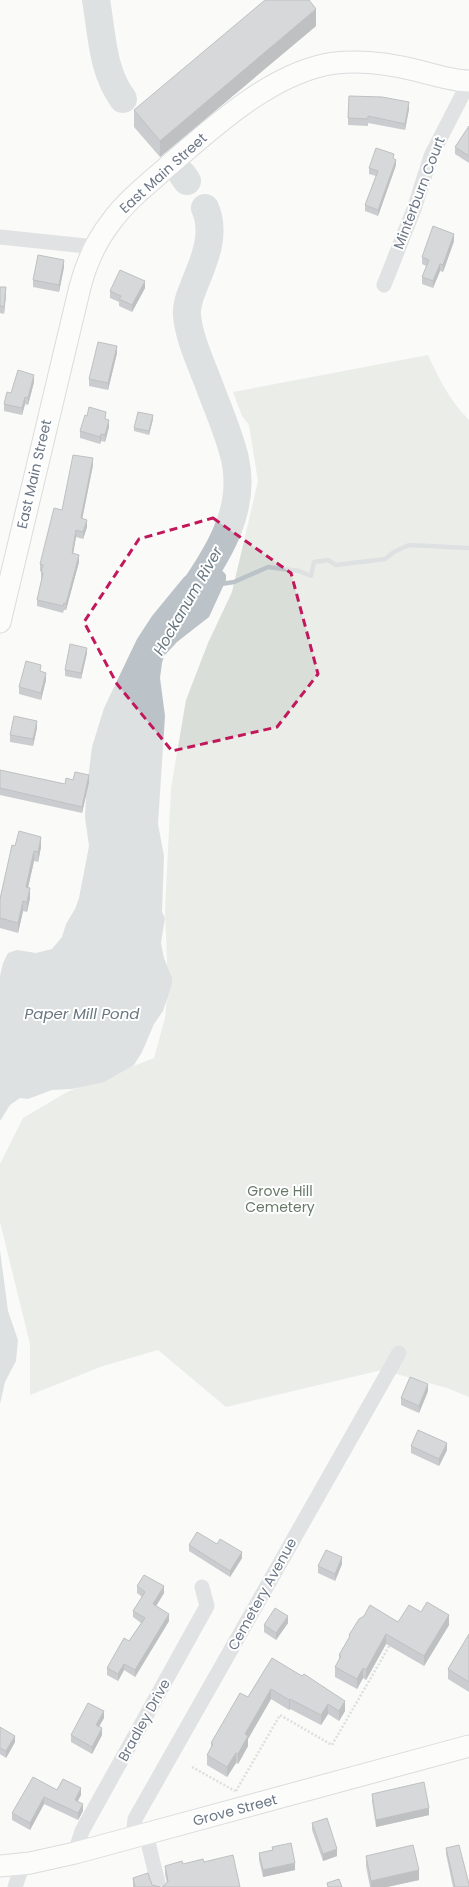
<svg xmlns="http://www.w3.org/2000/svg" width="469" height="1887" font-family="Poppins,sans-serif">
	<rect width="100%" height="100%" fill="#fafaf8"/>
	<path fill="#d9ded8" d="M428 355C439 379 450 401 469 420V1397L447 1388 382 1370 226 1407 158 1350 103 1366 30 1395V1344L0 1222V1164L23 1118 67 1092 154 1058 165 1018 168 985 165 912 171 788 186 700 208 643 232 592 258 481 249 425 242 416 233 392Z"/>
	<path fill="#bbc3c8" d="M198 567C207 567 221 566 226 575V580L209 617 177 642 164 656 162 663 160 678 165 716 158 824 164 856 162 912 165 918 161 943 164 958 172 978V984L163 1011 154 1024 142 1052 134 1065 104 1082 72 1089 52 1090 28 1099 20 1098 10 1105 0 1121V976L3 963 8 953 17 950 36 953 52 949 62 937 66 924 75 909 79 898 89 846 85 818 86 795 92 747 104 708 137 639 152 616 184 577Z
		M0 1250 8 1311 18 1340 16 1361 5 1382 0 1404Z"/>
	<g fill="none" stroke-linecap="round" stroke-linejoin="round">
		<path stroke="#bbc3c8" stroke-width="4.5" d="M221 584 234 582 268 567 299 571 311 576 314 562 328 560 336 565 385 559 394 552 409 545 469 548"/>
		<path stroke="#bbc3c8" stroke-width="28" d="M96 0C102 34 102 71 123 99
			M182 174 187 181
			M188 598C216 556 247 512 235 459 229 433 217 407 208 382 200 361 189 338 187 315 186 304 191 294 195 283 205 259 216 233 205 208"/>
		<defs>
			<path id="secondary" d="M0 622 80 287C86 264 96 241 111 222 126 201 148 184 167 167 212 128 273 71 335 63 363 60 392 64 419 71 435 75 452 81 469 81
				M0 1866 30 1863 75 1853 469 1746"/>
		</defs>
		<use href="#secondary" stroke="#b4b8be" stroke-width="23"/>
		<path stroke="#bcbec1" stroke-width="2.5" stroke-dasharray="2 2" stroke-linecap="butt" d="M192 1767 235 1791
			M236 1791 280 1715 332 1745 391 1643"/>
		<path stroke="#c2c5c9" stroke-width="15" d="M0 237 95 247
			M384 285 414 209 431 156 469 82
			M146 1834 159 1887
			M133 1838 135 1819 399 1353
			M75 1853 82 1831 207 1606 202 1587
			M15 1887 23 1864"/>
		<use href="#secondary" stroke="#fff" stroke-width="21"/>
	</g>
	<path fill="#92969d" d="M316 26 160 157 134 127V110Z
		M409 109 405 130 368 123V126L348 125V118Z
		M469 126V163L455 154V147Z
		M394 159 396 165 378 216 365 211V205L376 176 369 174V168Z
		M454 241 443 272 440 271 433 288 422 284V277L426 266 422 264V257Z
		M64 267 59 292 33 287V280Z
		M0 287 6 294 4 314 0 313Z
		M145 288 132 312 119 306V302L110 298V291Z
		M117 353 108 390 89 386V379Z
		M34 382 28 405 25 404 22 415 4 411V404L11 393Z
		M106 419 109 427 105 442 101 441 100 444 80 438V431Z
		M153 419 149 435 134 431V428Z
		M93 465 82 519 87 527 83 539 76 537 73 553 79 562 66 610H64L63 613 37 606V600L42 579H41V571H40V564L62 510Z
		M87 653 81 679 65 676V670Z
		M41 671 46 680 41 700 19 694V687Z
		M37 728 33 746 10 742V735Z
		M0 772 65 784 89 782 82 813 0 795Z
		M15 846 41 847 38 862 34 861 28 887 30 898 27 912 23 911 18 933 0 928V899Z
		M428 1391 419 1413 401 1405V1398Z
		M411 1446 447 1450 439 1466 411 1453Z
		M189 1545 242 1558 230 1577 189 1551Z
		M342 1564 335 1581 318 1573V1566Z
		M137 1586 164 1593 156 1606 169 1621 135 1677 124 1670 118 1681 107 1675V1668L129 1641 141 1623 133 1617V1611L142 1597 137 1593Z
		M421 1612 449 1625 424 1666 386 1644 366 1680 363 1678 357 1689 335 1677V1667L339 1660V1655L349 1638V1635L398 1622Z
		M288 1623 276 1640 264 1632V1625Z
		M469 1634V1692L448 1679V1669Z
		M272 1658 345 1711 339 1721 328 1714 321 1725 290 1709 289 1710 271 1699 248 1739V1746L238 1764 236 1763 227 1777 207 1765V1755L211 1748V1743L248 1697Z
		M104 1718 99 1726 102 1735 92 1754 71 1742V1735Z
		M0 1727 15 1742 6 1758 0 1754Z
		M57 1790 81 1795 77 1801 83 1811 78 1820 44 1804 30 1830 12 1820V1813Z
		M372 1794 429 1815 376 1827 372 1801Z
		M312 1823 337 1856 323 1861 312 1830Z
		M272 1847 295 1870 263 1877 259 1860V1853L272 1850Z
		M446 1848 469 1887H453L446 1854Z
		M366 1856 419 1880 387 1887H370L366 1866Z
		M204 1862 165 1885 167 1883 165 1874V1866Z
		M133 1878 152 1885 160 1887H133Z"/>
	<path fill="#777a7f" d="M316 9V26L160 157V141Z
		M409 102V109L405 130V124Z
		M396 160V165L378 216V210Z
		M454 234V241L443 272V265Z
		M64 260V267L59 292V285Z
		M440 264V271L433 288V281Z
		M145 281V288L132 312V305Z
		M6 287V294L4 314V307Z
		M117 346V353L108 390V383Z
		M34 375V382L28 405V398Z
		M25 397V404L22 415V408Z
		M153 415V419L149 435V431Z
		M109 420V427L105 442V435Z
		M101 434V441L100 444V437Z
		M93 458V465L81 525V518Z
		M87 520V527L83 539V532Z
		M76 530V537L72 560V553Z
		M79 555V562L66 610V604Z
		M87 648V653L81 679V673Z
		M46 673V680L41 700V693Z
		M37 721V728L33 746V739Z
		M89 775V782L82 813V807Z
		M41 837V847L38 862V852Z
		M34 851V861L26 897V887Z
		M30 888V898L27 912V902Z
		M23 901V911L18 933V923Z
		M428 1384V1391L419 1413V1406Z
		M447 1443V1450L439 1466V1459Z
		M242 1552V1558L230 1577V1571Z
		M342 1557V1564L335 1581V1574Z
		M164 1586V1593L153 1611V1604Z
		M169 1614V1621L135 1677V1670Z
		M449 1615V1625L424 1666V1656Z
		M288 1616V1623L276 1640V1633Z
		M386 1634V1644L366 1680V1670Z
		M124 1664V1670L118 1681V1674Z
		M363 1668V1678L357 1689V1679Z
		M271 1689V1699L248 1739V1746L238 1764V1754L245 1734Z
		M290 1699V1709L289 1710V1700Z
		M345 1701V1711L339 1721V1711Z
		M328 1704V1714L321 1725V1715Z
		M104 1711V1718L96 1732V1725Z
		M102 1728V1735L92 1754V1747Z
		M15 1736V1742L6 1758V1751Z
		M236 1753V1763L227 1777V1767Z
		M81 1788V1795L75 1807V1800Z
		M44 1797V1804L30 1830V1823Z
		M83 1804V1811L78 1820V1813Z
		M429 1808V1815L376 1827V1820Z
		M337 1849V1856L323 1861V1854Z
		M295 1863V1870L263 1877V1870Z
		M419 1870V1880L387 1887H371V1881Z"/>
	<path fill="#aaafb6" stroke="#777a7f" d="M265 0H309L316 9 160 141 134 110Z
		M349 96 382 97 409 102 405 124 368 116V119L348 118Z
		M469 126V156L455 147Z
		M376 148 394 154 393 158 396 160 378 210 365 205 378 171 369 168Z
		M433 226 454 234 443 265 440 264 433 281 422 277 429 260 422 257Z
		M38 255 64 260 59 285 33 280Z
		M120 270 145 281 132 305 119 299 121 296 110 291Z
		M0 287H6L4 307 0 306Z
		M98 342 117 346 108 383 89 379Z
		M18 370 34 375 28 398 25 397 22 408 4 404 7 392 11 393Z
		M89 407 106 412 105 419 109 420 105 435 101 434 100 437 80 431 85 415 87 416Z
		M138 412 153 415 149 431 134 428Z
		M73 455 93 458 81 518 87 520 83 532 76 530 72 553 79 555 66 604 64 603 63 606 37 600 43 573 41 572 43 565 40 564 54 508 62 510Z
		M70 644 87 648 81 673 65 670Z
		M26 661 41 665 40 671 46 673 41 693 19 687Z
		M14 716 37 721 33 739 10 735Z
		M0 770 65 784 66 778 73 780 75 772 89 775 82 807 0 788Z
		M19 831 41 837 38 852 34 851 26 887 30 888 27 902 23 901 18 923 0 918V899L12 845 15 846Z
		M410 1377 428 1384 419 1406 401 1398Z
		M418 1430 447 1443 439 1459 411 1446Z
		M197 1532 217 1544 220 1539 242 1552 230 1571 189 1545Z
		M326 1550 342 1557 335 1574 318 1566Z
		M144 1575 164 1586 153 1604 169 1614 135 1670 124 1664 118 1674 107 1668 124 1638 129 1641 145 1618 133 1611 145 1592 137 1586Z
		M427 1602 449 1615 424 1656 386 1634 366 1670 363 1668 357 1679 335 1667 341 1656 339 1655 350 1636 349 1635 359 1619 364 1616 370 1605 398 1622 409 1605 421 1612Z
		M275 1608 288 1616 276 1633 264 1625Z
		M469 1634V1682L448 1669Z
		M272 1658 302 1676 304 1674 345 1701 339 1711 328 1704 321 1715 290 1699 289 1700 271 1689 245 1734 248 1736 238 1754 236 1753 227 1767 207 1755 213 1744 211 1743 240 1693 248 1697Z
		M88 1703 104 1711 96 1725 102 1728 92 1747 71 1735Z
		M0 1727 15 1736 6 1751 0 1748Z
		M33 1777 57 1790 63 1779 81 1788 75 1800 83 1804 78 1813 44 1797 30 1823 12 1813Z
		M424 1782 429 1808 376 1820 372 1794Z
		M327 1818 337 1849 323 1854 312 1823Z
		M291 1843 295 1863 263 1870 259 1853 273 1850 272 1847Z
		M413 1845 419 1870 371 1881 366 1856Z
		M459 1845 469 1884V1887H455L446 1848Z
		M233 1855 240 1887H162L165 1885 168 1881 165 1866 182 1861 183 1864 203 1859 204 1862Z
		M148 1873 152 1885 160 1887H135L133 1878Z
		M339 1879 342 1887H328L327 1883Z"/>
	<path d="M0 0H469V1887H0ZM213 518 291 573 318 674 277 727 172 751 117 684 84 622 139 539Z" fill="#fafaf8" fill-opacity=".55" fill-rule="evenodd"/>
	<path fill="none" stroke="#c2185b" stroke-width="3" stroke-dasharray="8 5" stroke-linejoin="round" d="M213 518 291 573 318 674 277 727 172 751 117 684 84 622 139 539Z"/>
	<g text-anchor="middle" stroke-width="4" stroke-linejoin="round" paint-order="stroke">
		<g font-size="14" fill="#6c7786" stroke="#fff">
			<text transform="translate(163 173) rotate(-42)" y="5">East Main Street</text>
			<text transform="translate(419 193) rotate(-69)" y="5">Minterburn Court</text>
			<text transform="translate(34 474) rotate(-77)" y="5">East Main Street</text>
			<text transform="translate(262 1594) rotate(-61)" y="5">Cemetery Avenue</text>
			<text transform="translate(144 1720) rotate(-61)" y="5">Bradley Drive</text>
			<text transform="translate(235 1810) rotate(-15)" y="5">Grove Street</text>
		</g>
		<g font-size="14" fill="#677966" stroke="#fff">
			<text x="280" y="1196">Grove Hill<tspan x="280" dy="16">Cemetery</tspan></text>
		</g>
		<g font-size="15" font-style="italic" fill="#687780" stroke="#fff">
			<text transform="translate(188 601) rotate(-60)" y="5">Hockanum River</text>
			<text x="82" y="1019">Paper Mill Pond</text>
		</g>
	</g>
</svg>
